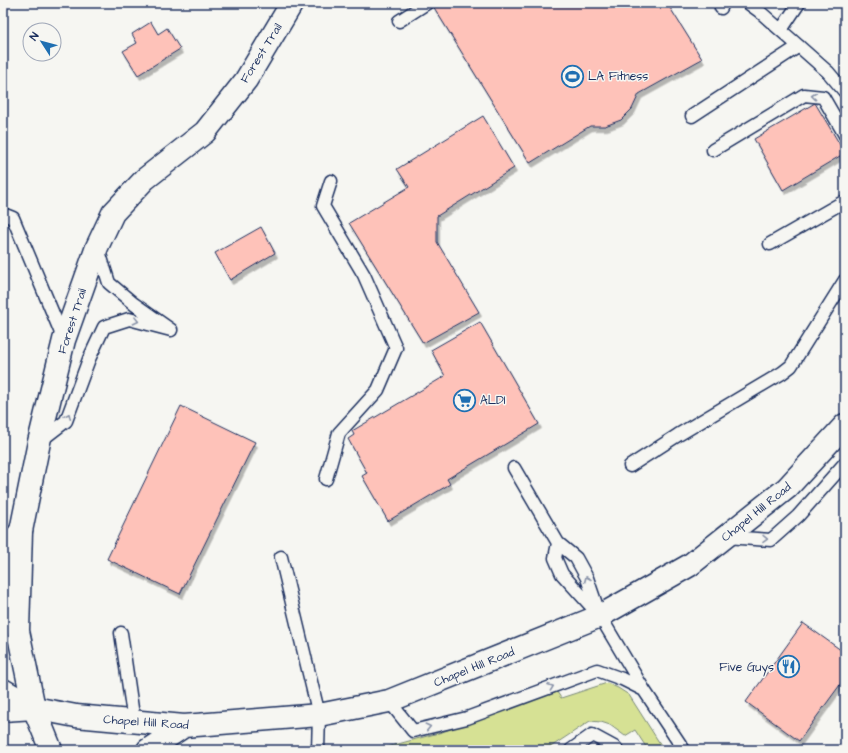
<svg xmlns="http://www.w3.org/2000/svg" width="848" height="753" font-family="'Architects Daughter',sans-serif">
	<defs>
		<filter id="shadow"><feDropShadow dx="2.5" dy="4.5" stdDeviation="0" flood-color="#0004"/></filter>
	</defs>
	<rect width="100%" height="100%" fill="#f6f6f2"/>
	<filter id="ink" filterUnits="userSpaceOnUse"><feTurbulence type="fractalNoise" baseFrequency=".025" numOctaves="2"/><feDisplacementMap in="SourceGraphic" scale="8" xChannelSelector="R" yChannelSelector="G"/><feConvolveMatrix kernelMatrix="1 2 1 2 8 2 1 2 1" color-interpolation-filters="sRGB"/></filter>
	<g filter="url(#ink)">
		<path fill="#d6e194" stroke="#788879" d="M607 683 618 688 629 695 664 750H648L635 730 625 736 610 725 601 722 590 721 546 750H376L442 732 557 692 561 698Z"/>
		<path fill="#fec2b9" stroke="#1b2f5e" filter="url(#shadow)" d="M438 3H667L702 59 639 94 632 109 621 120 605 126H590L530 163 433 6Z
			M151 22 158 34 167 28 180 49 138 75 123 51 137 43 132 34Z
			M815 103 845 153 783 190 754 139Z
			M483 116 514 168 437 216V242L479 312 423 343 349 223 409 187 397 169Z
			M261 227 275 253 230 280 215 253Z
			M480 322 539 424 447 479 450 484 388 521 362 476 367 473 348 439 354 435 352 431 445 376 431 350Z
			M181 406 255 442 180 594 107 559Z
			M803 623 845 653V678L799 741 746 702Z"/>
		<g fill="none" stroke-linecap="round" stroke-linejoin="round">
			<defs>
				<path id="service" d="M748 3 759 11 828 72 845 92
					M721 8 723 3
					M399 21 427 3
					M781 30 799 3
					M692 116 799 46
					M713 150 804 95 823 97 845 135
					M3 214 13 218 64 340
					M770 244 845 201
					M40 441 66 421 89 359 104 327 129 319 171 330 134 304 109 283 98 248
					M630 466 678 435 782 373 791 366 845 280
					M514 468 558 543
					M326 479 339 433 378 390 396 348 364 275 323 206 331 181
					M726 537 771 540 798 516 845 463
					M281 557 319 715 318 750
					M600 616 562 574 555 558 558 543 576 558 587 578 600 616 644 690 684 750
					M121 633 134 722
					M389 701 413 731 467 718 597 670 622 679 644 690
					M571 750 592 735 616 748 617 750"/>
				<path id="minor" d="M34 708 18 631 21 531 39 442 64 340 97 247 113 213 145 179 205 132 246 80 292 3"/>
				<path id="tertiary" d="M34 708 51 750"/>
				<path id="secondary" d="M3 622 5 616 6 549 21 531
					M3 690 34 708
					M3 710 34 708 76 716 184 726 319 715 389 701 600 616 690 565 787 488 845 425
					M148 750 184 726"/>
			</defs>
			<use href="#service" stroke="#1b2f5e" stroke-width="15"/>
			<use href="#minor" stroke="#1b2f5e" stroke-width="25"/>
			<use href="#tertiary" stroke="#1b2f5e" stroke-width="25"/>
			<use href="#secondary" stroke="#1b2f5e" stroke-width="25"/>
			<use href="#service" stroke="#f6f6f2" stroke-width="12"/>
			<use href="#minor" stroke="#f6f6f2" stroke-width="22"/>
			<use href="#tertiary" stroke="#f6f6f2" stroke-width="22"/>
			<use href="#secondary" stroke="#f6f6f2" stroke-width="22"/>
		</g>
		<defs><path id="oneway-chevron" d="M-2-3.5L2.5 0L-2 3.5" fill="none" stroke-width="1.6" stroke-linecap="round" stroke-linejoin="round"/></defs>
		<g stroke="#8892a8">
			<use href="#oneway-chevron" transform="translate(814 96) rotate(-174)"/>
			<use href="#oneway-chevron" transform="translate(136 321) rotate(14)"/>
			<use href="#oneway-chevron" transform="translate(68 416) rotate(-66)"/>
			<use href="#oneway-chevron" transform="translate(765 539) rotate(1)"/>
			<use href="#oneway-chevron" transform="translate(587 579) rotate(-113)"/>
			<use href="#oneway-chevron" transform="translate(551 687) rotate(-20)"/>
			<use href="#oneway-chevron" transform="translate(428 727) rotate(-13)"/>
		</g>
	</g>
	<defs>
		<symbol id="stadium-ring" viewBox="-11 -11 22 22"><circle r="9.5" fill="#f6f6f2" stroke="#1f6fb2" stroke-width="1.5"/><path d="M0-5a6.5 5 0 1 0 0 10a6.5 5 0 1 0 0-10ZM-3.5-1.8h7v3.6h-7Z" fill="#1f6fb2"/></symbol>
		<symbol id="supermarket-ring" viewBox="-11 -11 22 22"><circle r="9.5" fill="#f6f6f2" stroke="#1f6fb2" stroke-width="1.5"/><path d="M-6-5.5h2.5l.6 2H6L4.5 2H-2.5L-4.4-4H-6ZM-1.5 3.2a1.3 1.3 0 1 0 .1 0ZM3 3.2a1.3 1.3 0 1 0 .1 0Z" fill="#1f6fb2"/></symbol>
		<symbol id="restaurant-ring" viewBox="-11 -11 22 22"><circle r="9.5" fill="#f6f6f2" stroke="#1f6fb2" stroke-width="1.5"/><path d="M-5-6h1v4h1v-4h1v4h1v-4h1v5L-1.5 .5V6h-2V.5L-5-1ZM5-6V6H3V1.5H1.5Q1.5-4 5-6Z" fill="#1f6fb2"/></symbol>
	</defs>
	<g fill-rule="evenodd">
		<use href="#stadium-ring" x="560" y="64" width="25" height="25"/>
		<use href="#supermarket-ring" x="452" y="388" width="25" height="25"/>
		<use href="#restaurant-ring" x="776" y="654" width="25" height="25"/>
	</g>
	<g text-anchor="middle" stroke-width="3" stroke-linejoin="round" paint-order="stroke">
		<g font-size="12" fill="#1b2f5e" stroke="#f6f6f2">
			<text transform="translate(261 53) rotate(-58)" y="4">Forest Trail</text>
			<text transform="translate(72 321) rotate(-72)" y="4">Forest Trail</text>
			<text transform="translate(756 512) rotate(-39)" y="4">Chapel Hill Road</text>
			<text transform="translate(474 667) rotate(-22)" y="4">Chapel Hill Road</text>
			<text transform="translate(146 722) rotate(4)" y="4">Chapel Hill Road</text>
		</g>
		<g font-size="12" fill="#1b2f5e" stroke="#f6f6f2" text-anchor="start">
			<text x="588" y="80">LA Fitness</text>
			<text x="480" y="404">ALDI</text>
			<text x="774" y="671" text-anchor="end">Five Guys</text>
		</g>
	</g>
	<rect width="848" height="753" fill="none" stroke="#f6f6f2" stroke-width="16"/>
	<rect x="8" y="8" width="832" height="737" fill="none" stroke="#1b2f5e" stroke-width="1.5" filter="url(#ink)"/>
	<g transform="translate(42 42) rotate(306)"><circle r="19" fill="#f6f6f2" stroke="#9ea6b7"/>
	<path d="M0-3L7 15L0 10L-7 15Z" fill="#1f6fb2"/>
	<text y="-6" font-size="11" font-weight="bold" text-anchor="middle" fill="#1b2f5e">N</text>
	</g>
</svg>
